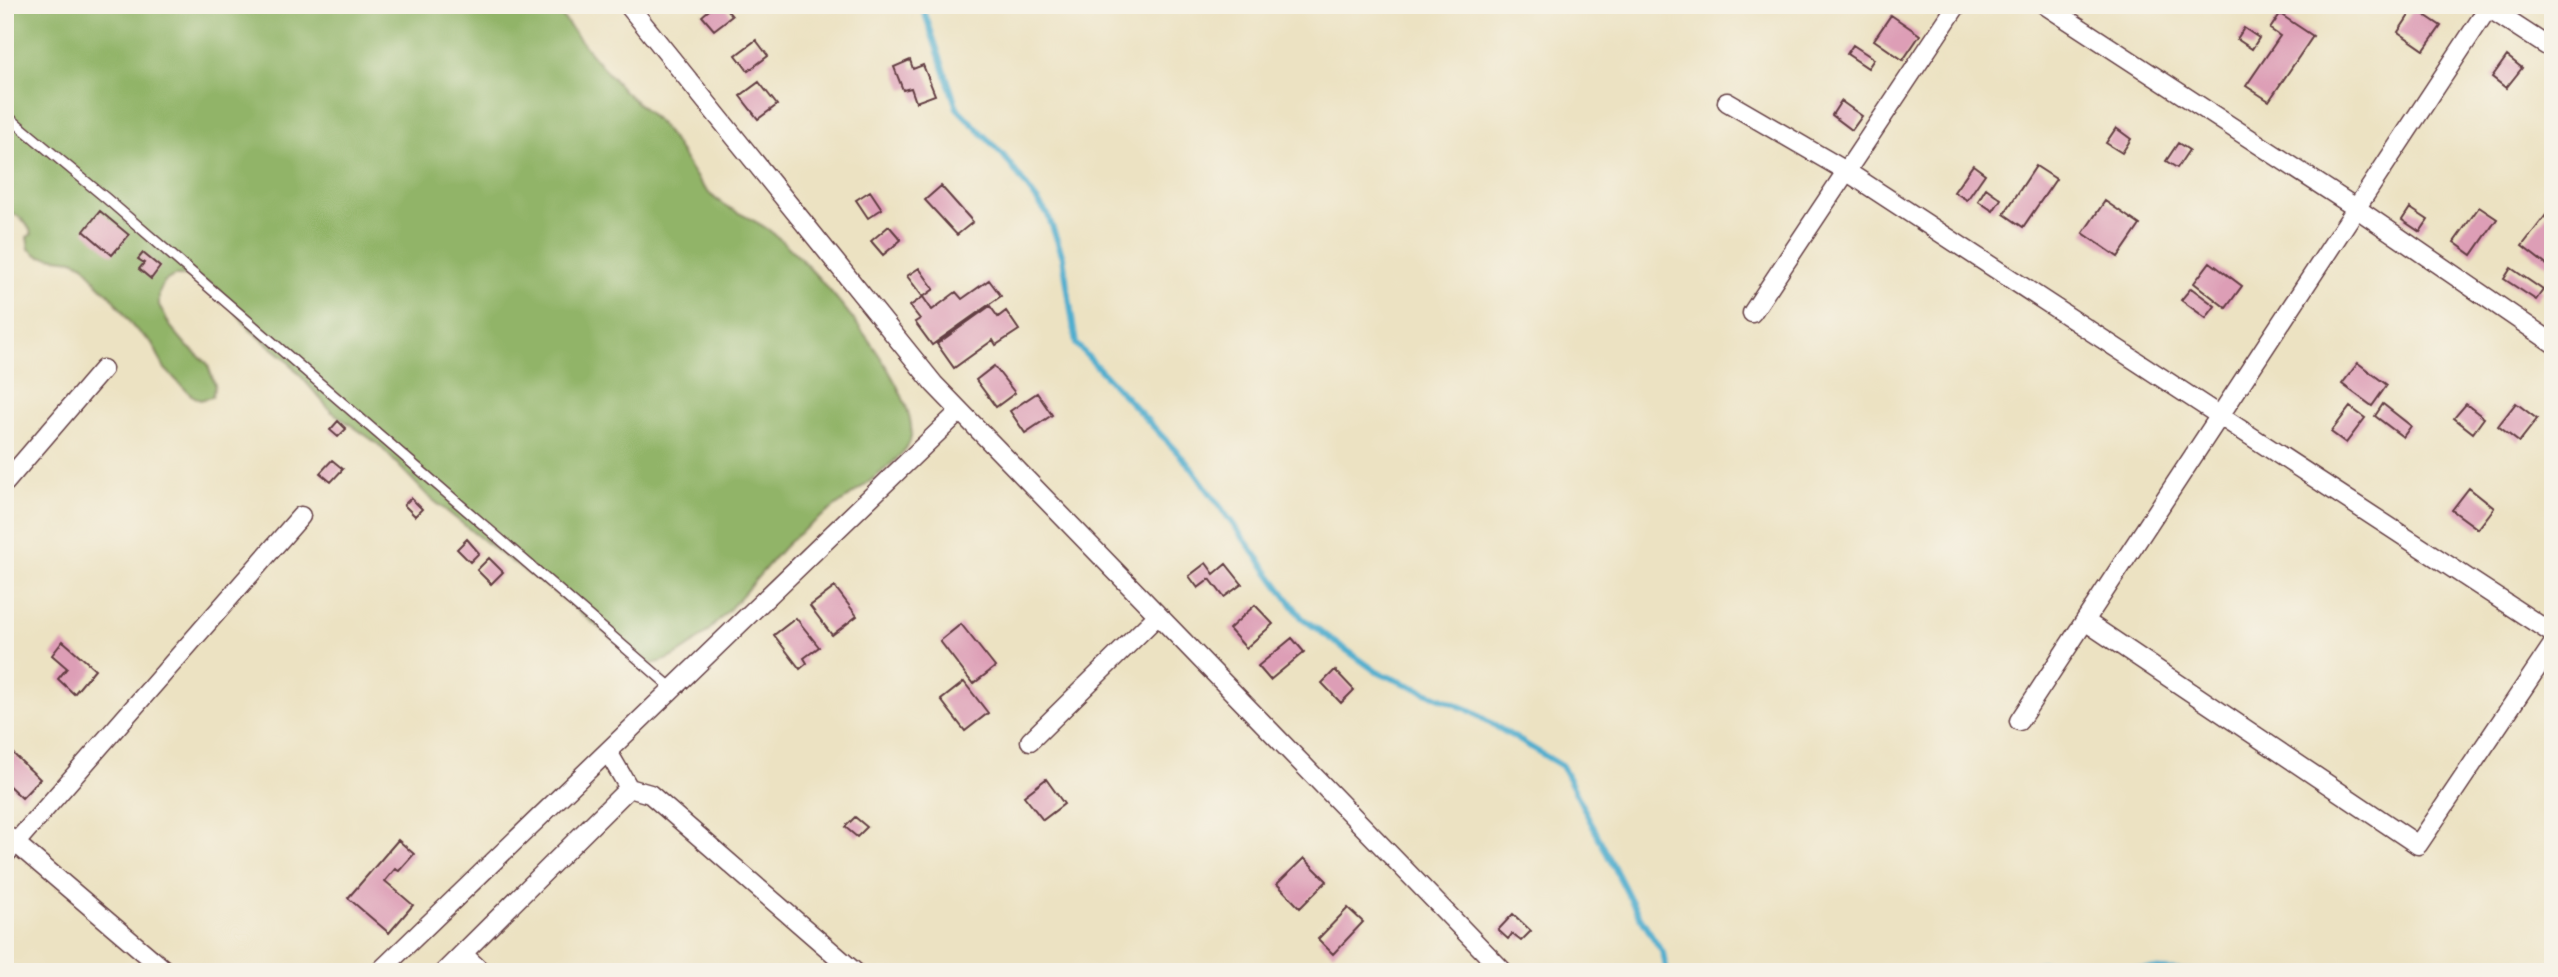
<svg xmlns="http://www.w3.org/2000/svg" width="2558" height="977" font-family="Sriracha,sans-serif">
	<rect width="100%" height="100%" fill="#f7f3e8"/>
	<filter id="ink" filterUnits="userSpaceOnUse"><feTurbulence type="fractalNoise" baseFrequency=".0143" numOctaves="2"/><feDisplacementMap in="SourceGraphic" scale="14" xChannelSelector="R" yChannelSelector="G"/><feConvolveMatrix kernelMatrix="1 2 1 2 8 2 1 2 1" color-interpolation-filters="sRGB"/></filter>
	<filter id="wash" filterUnits="userSpaceOnUse"><feTurbulence type="fractalNoise" baseFrequency=".00686" numOctaves="4" result="noise"/><feDisplacementMap in="SourceGraphic" scale="28" xChannelSelector="R" yChannelSelector="G"/><feGaussianBlur stdDeviation="1.57" result="paint"/><feColorMatrix in="noise" values="0 0 0 0 0 0 0 0 0 0 0 0 0 0 0 0 0 1.4 0 .05"/><feComposite in="paint" operator="in"/></filter>
	<g filter="url(#wash)">
		<rect width="100%" height="100%" fill="#ece2c2"/>
		<path fill="#91b468" stroke="#6e6a4a" stroke-width="2" d="M5 5H554C575 35 599 64 624 91 638 104 654 116 666 131 682 150 690 174 708 192 724 209 747 215 766 228 806 256 925 391 910 441 902 466 810 520 786 545 753 579 693 667 644 664L552 590 499 553 428 496 378 444 331 411 286 359 249 329 220 291 210 283 186 276H174L164 282 159 293V305L170 326 187 346 207 363 215 385 212 397 200 400 190 394 165 369 152 343 133 327 113 298 98 284 84 265 73 260 39 256 29 249 27 237 32 234C25 220 21 215 5 212Z"/>
		<g fill="none" stroke-linecap="round" stroke-linejoin="round">
			<path stroke="#4fadce" stroke-width="6" d="M922 5 957 108 1003 155 1048 215 1063 257 1076 344 1191 467 1302 618 1377 672 1467 709 1562 766 1637 912 1663 953 1667 972
				M1984 972 2044 964 2201 972"/>
		</g>
		<g id="blocks">
			<path fill="#dd9eb6" d="M715 5H723L732 16 714 30 702 16Z
				M2414 8 2441 26 2424 50 2398 32Z
				M2280 14 2313 36 2269 101 2246 86 2280 36 2270 29Z
				M1891 15 1920 35 1903 60 1874 40Z
				M2244 28 2259 38 2252 49 2237 39Z
				M756 40 768 56 748 71 736 55Z
				M1853 45 1874 59 1868 68 1847 54Z
				M2507 56 2522 68 2506 88 2492 77Z
				M910 60 913 69 923 65 935 95 916 102 911 88 903 90 894 67Z
				M759 82 777 105 758 119 740 96Z
				M1841 101 1862 116 1852 130 1832 115Z
				M2116 128 2131 139 2122 153 2106 143Z
				M2178 143 2189 150 2177 168 2166 161Z
				M1973 165 1985 174 1967 200 1954 192Z
				M2036 166 2056 179 2023 227 2004 214Z
				M941 186 973 222 957 235 925 200Z
				M1986 188 2001 199 1993 211 1978 201Z
				M870 191 882 209 868 218 856 200Z
				M2105 201 2140 225 2118 257 2083 233Z
				M2553 206V270L2522 246Z
				M2479 207 2497 219 2472 255 2454 242Z
				M2410 208 2428 220 2420 232 2402 220Z
				M100 211 129 235 112 255 84 231Z
				M889 226 901 240 883 255 871 241Z
				M143 253 160 267 151 279 139 269 144 263 138 259Z
				M2210 262 2242 286 2226 308 2194 283Z
				M919 268 934 289 923 297 907 276Z
				M2511 268 2543 290 2536 300 2504 279Z
				M989 280 1001 296 932 345 915 322 920 319 910 306 923 297 932 310 956 292 962 299Z
				M2191 288 2215 306 2206 318 2181 300Z
				M990 306 998 317 1006 311 1019 330 996 345 993 340 954 368 937 344Z
				M2358 363 2387 385 2372 406 2342 384Z
				M994 366 1015 393 996 407 976 380Z
				M1037 393 1052 415 1025 433 1010 411Z
				M2516 403 2537 419 2519 442 2498 426Z
				M2383 404 2411 426 2403 437 2375 416Z
				M2466 404 2484 418 2473 433 2454 418Z
				M2350 407 2365 418 2346 443 2331 432Z
				M338 421 346 429 338 437 330 430Z
				M332 460 343 469 331 482 320 473Z
				M2469 488 2494 508 2478 529 2452 510Z
				M411 498 422 509 415 516 404 505Z
				M467 539 479 553 470 562 457 549Z
				M489 558 503 572 491 584 477 570Z
				M1206 563 1214 574 1226 564 1242 584 1224 597 1210 579 1198 588 1189 576Z
				M835 587 857 616 832 635 810 606Z
				M1255 605 1273 624 1246 648 1229 629Z
				M796 618 819 647 804 658 807 663 800 669 774 635Z
				M961 624 995 667 973 684 940 641Z
				M1292 638 1304 652 1270 680 1258 666Z
				M63 641 95 669 74 694 58 679 67 668 52 655Z
				M1335 670 1354 690 1341 703 1322 683Z
				M964 682 988 713 965 731 941 700Z
				M5 746 40 779 22 798 5 782Z
				M1046 779 1064 804 1043 820 1024 796Z
				M855 817 867 827 857 837 845 827Z
				M398 840 414 854 399 871 395 869 385 881 413 905 389 933 348 898Z
				M1304 858 1327 881 1300 908 1277 884Z
				M1348 908 1363 922 1333 954 1318 939Z
				M1513 914 1531 931 1521 941 1512 934 1508 939 1498 930Z"/>
		</g>
	</g>
	<g filter="url(#ink)">
		<use href="#blocks" fill-opacity="0" stroke="#623c42" stroke-width="2"/>
		<g fill="none" stroke-linecap="round" stroke-linejoin="round">
			<defs>
				<path id="lane" d="M5 114 107 199 673 689"/>
				<path id="street" d="M628 5 934 384 1504 972
					M2045 5 2356 208 2553 343
					M2484 5 2553 50
					M1727 102 1846 171 2553 634
					M1752 313 1957 5
					M5 483 103 369
					M2085 621 2418 845 2553 644
					M2019 721 2490 5
					M1030 741 1158 615
					M608 752 629 788 650 794 855 972
					M5 834 167 972
					M5 855 301 516
					M463 954 482 972
					M379 972 960 411
					M444 972 629 788"/>
			</defs>
			<use href="#lane" stroke="#623c42" stroke-width="12"/>
			<use href="#street" stroke="#623c42" stroke-width="21"/>
			<use href="#lane" stroke="#fff" stroke-width="9"/>
			<use href="#street" stroke="#fff" stroke-width="18"/>
		</g>
	</g>
	<rect width="2558" height="977" fill="none" stroke="#f7f3e8" stroke-width="28"/>
</svg>
